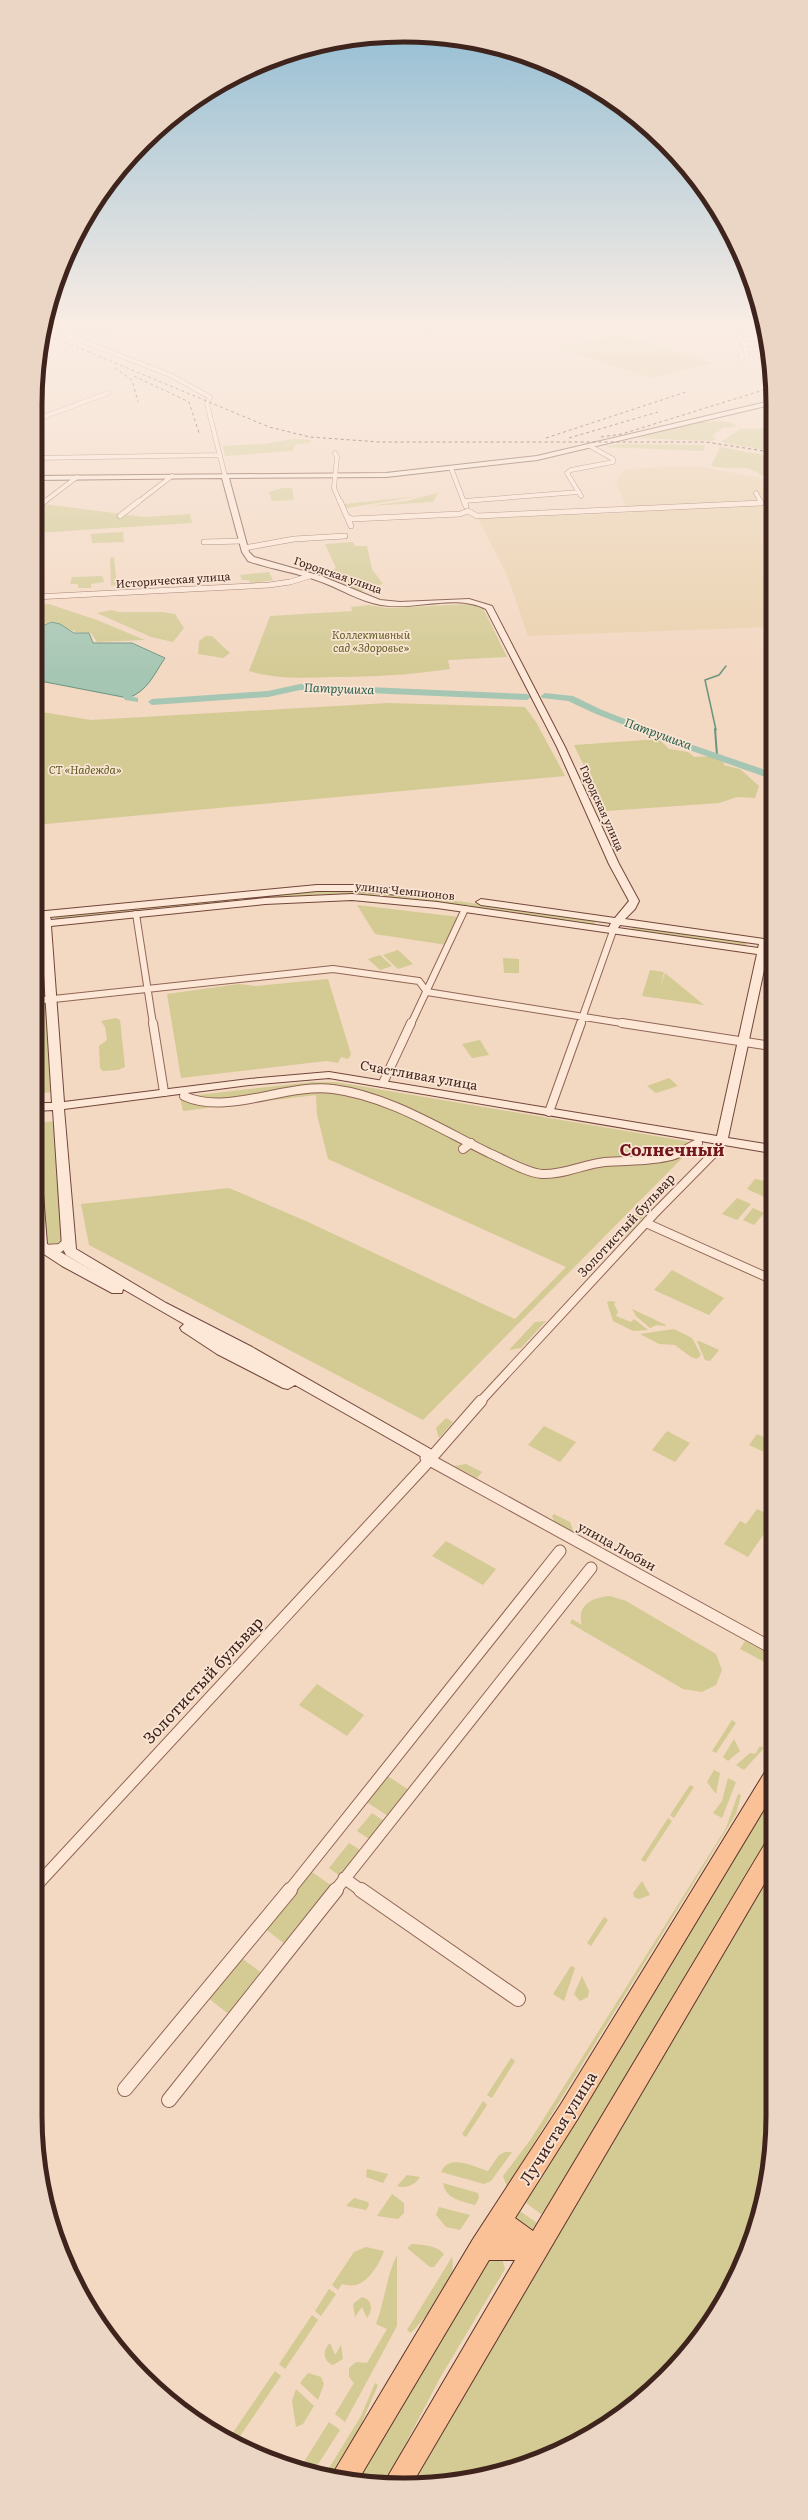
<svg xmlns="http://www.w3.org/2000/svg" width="808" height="2520" font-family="Literata,serif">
	<rect width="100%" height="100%" fill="#f3d8c2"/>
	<path fill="#ead1ae" d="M698 466 770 480V627L528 636 507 575 478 518 630 513 615 482 624 469Z"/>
	<path fill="#d3ca94" d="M58 325H107L102 328 113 337 90 339 75 334 74 329Z
		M619 334 712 363 651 378 559 348Z
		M722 421 736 424 734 427 723 428 712 436 716 439 712 441 634 438 701 422Z
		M770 425V451L721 442 740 429 763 428Z
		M293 439 311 440 310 443 296 444 292 451 225 456 223 446 263 444Z
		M620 444 705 445 704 451 604 447Z
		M720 447 770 456V479C761 476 756 470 746 468 734 467 725 469 711 466Z
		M282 488H292L294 500 272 501 269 492Z
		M438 493 433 502 369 506 406 501Z
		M420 496 346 508 344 504Z
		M43 504 145 517 190 514 192 523 35 533V511Z
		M123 532 124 542 92 543 91 534Z
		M353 542 355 546H367L372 569 383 584 362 591H351L303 571 332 570 336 568 325 544Z
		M114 557 117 585 111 586 110 558Z
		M269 572 273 580 250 584 249 580H242L240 575Z
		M72 577 101 576 103 577 104 582 91 584V588H78V584H70Z
		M49 604 97 620 145 640 97 642 91 633 76 632 51 621 35 629V605Z
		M470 604 483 608 507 657 448 660 450 669C408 675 373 677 331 677 303 678 276 679 249 671L270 616 352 611 351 607 368 605 387 608Z
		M112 610 118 612H162L175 614 184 628 173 642 151 637 97 613Z
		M206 636H212L230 653 223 658 198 654 199 641Z
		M388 703 525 707 536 722 565 776 35 825V711L91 720Z
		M659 739 669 749 688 752 694 757C705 756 716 756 725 764L723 765 740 769 759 786 755 798 737 797 719 803 606 811 574 745Z
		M337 890 406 894 596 920 594 925 369 896H303L261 900 260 896Z
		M254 896 256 900 55 921V915Z
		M357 905 459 917 447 945 375 934Z
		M633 925 747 942 745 948 632 931Z
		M35 935H42L46 998 35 1000Z
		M398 950 413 964 398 969 383 955Z
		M380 955 392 966 380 970 368 959Z
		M503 958 519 959V973H504Z
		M650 970 664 972 660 988 665 973 704 1005 642 996Z
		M328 979 351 1054 348 1059 341 1057 338 1063 326 1061 181 1078 167 994 239 984 256 986Z
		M46 1003 52 1092 35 1094V1004Z
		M116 1018 120 1020 125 1067 118 1070 103 1071 100 1068 99 1046 107 1040 105 1027 101 1021Z
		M480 1040 489 1055 472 1058 462 1044Z
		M669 1078 678 1086 656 1093 647 1086Z
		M312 1082H336L697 1143 423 1420 89 1245 81 1204 229 1188 308 1222 515 1319 566 1267 328 1159 317 1115 316 1095 183 1111 180 1097Z
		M56 1121 63 1240 60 1244 46 1245 43 1237 37 1123Z
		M755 1179 771 1182V1200L747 1189Z
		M737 1198 751 1204 737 1220 722 1214Z
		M753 1208 764 1213 754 1225 743 1220Z
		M646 1214 625 1237 616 1236 635 1215Z
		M672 1270 724 1298 709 1315 654 1290Z
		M610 1301 616 1302 614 1304 618 1312 616 1316 631 1322 634 1319 648 1330 633 1331 613 1321 607 1302Z
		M632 1309 666 1325 665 1326 657 1325 650 1328 636 1316Z
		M546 1321 521 1348 509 1350 535 1322Z
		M674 1329 692 1338 701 1355 697 1359 691 1357 675 1345 659 1344 640 1334Z
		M697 1341H699L719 1350 710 1361 705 1360Z
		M446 1418 453 1422 439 1438 436 1428Z
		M544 1426 576 1442 560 1462 528 1445Z
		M667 1431 690 1443 675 1462 652 1450Z
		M757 1434 772 1441V1445L766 1453 749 1445Z
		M466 1464 482 1472 477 1478 454 1466Z
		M757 1509 772 1516V1522L748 1557 724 1544 740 1521 746 1524Z
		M554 1514 570 1522 573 1530 571 1533 555 1523 552 1516Z
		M446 1541 496 1569 483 1585 432 1556Z
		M610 1596 626 1601 716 1654 722 1670 716 1685 702 1692 683 1689 570 1623 572 1619 582 1625C576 1605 593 1597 610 1596Z
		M745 1641 765 1652 772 1662V1666L740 1649Z
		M317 1684 364 1715 347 1736 299 1705Z
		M732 1720 736 1723 716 1753 712 1751Z
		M734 1739 740 1751 728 1761 723 1757Z
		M760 1746 764 1748 744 1770 736 1765 750 1753 755 1754Z
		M714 1770 720 1773 716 1794 707 1782Z
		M386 1775 409 1790 388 1816 365 1801Z
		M728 1778 736 1782 722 1818 713 1813 722 1801Z
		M690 1785 694 1787 674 1818 670 1815Z
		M738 1794 741 1795 736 1814 507 2187 503 2176 531 2139 726 1828Z
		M772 1795V1830L756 1861 545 2217 522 2200Z
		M372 1813 384 1821 369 1839 357 1831Z
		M668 1818 672 1821 645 1862 641 1860Z
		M349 1843 360 1850 340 1876 329 1868Z
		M773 1867V2116L766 2188 745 2257 711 2321 628 2409 567 2447 500 2472 428 2484H413Z
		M309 1870 332 1886 286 1945 263 1927Z
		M642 1881 650 1895 639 1899 634 1897 633 1893Z
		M604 1917 608 1920 591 1946 587 1943Z
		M240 1957 263 1974 231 2016 207 1997Z
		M571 1966 575 1968 564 2001 553 1994Z
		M582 1976 589 1991 588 1997 580 2001 574 1994Z
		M511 2058 515 2061 492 2098 487 2095Z
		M483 2101 487 2105 466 2137 462 2134Z
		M505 2152H512L491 2181 484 2184 441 2172C449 2153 474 2167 488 2171L499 2155Z
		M367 2169 388 2174 383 2183 366 2177Z
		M407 2175 420 2177C415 2185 406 2189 397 2186Z
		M443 2183 478 2193 479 2198 475 2205C461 2201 446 2199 443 2183Z
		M392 2194 404 2203V2213L398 2219 377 2216Z
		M354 2198 368 2202 369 2205 366 2210 346 2206Z
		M439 2207 470 2215 460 2230 446 2227 436 2215Z
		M517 2209 540 2225 531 2233 514 2219Z
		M412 2244C424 2245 436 2245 444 2254L434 2267H430L407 2248Z
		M366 2247 384 2251C380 2263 368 2283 355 2285 351 2286 346 2285 342 2284L338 2290 332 2285 354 2252Z
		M397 2255V2326L345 2422 335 2414 354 2383 349 2377V2368L356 2362 367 2363 387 2329 376 2324C385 2301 386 2277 397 2255Z
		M492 2256 502 2258 505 2269 440 2378 385 2483 353 2481Z
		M452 2257C458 2286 428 2313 411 2333L407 2330Z
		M329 2289 336 2294 321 2316 315 2311Z
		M362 2297C373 2300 373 2310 367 2318L362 2307 355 2317 353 2304Z
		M312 2315 318 2320 285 2369 279 2364Z
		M330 2343 335 2355 341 2345 343 2359 333 2365C323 2361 322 2351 330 2343Z
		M275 2371 281 2376 238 2439 232 2434Z
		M308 2373 321 2377 324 2384 318 2400 300 2383Z
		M375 2383 378 2385 359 2429 331 2474 326 2473 361 2416Z
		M296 2389 314 2406 303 2424 296 2427 292 2401Z
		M329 2422 340 2430 315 2469 302 2465Z"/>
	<path fill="#a5c6b3" stroke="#6a957f" d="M51 622 60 624 74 633H89L93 643H132L165 658C154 674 148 691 128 698L35 680V630Z"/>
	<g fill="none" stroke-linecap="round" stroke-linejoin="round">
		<path stroke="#6a957f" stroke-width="1.5" d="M716 730 705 680 719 675 726 666"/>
		<path stroke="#6a957f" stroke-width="2" d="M715 729 717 755"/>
		<path fill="#a5c6b3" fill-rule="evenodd" d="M116 680H122L131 696 138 698V702L125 700 115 682Z
			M300 684 527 694 531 697 527 700 300 690 268 697 152 705 148 702 152 699 268 691Z
			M545 693 573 696 602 710 684 742 771 772V779L678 746 596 714 568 701 542 698 541 696Z"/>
		<defs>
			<path id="street-far5" d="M736 325 747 354 741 356 742 360
				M759 325 762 329
				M44 326 170 375 210 397 207 404 225 476
				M421 328 426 332 456 325
				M743 344H766
				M35 420 108 393
				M335 453 337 457 334 488 340 502
				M35 458 220 455
				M451 468 464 502
				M756 493 761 502
				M581 496 567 473 571 470 613 462V459L590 446
				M464 501 579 492
				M44 502 77 477
				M138 502 172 476"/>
			<path id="street-far4" d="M340 501 351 526
				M464 501 466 506
				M35 508 45 501
				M468 511 477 516 761 503 760 501
				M120 516 139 501
				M347 517 352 519 460 514 468 511
				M204 542 242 541
				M244 548 294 539 345 536
				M35 597 269 585 290 582 310 576"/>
			<path id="street-far3" d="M136 914 153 1024
				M35 1001 333 969 419 981 427 992 628 1024
				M411 1024 465 909
				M580 1024 613 931"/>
			<path id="street-far2" d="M153 1023 164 1092
				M622 1023 771 1046
				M383 1083 411 1023
				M184 1096C227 1116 286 1083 333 1089 388 1096 440 1129 489 1153 503 1159 527 1173 542 1174 564 1175 584 1164 605 1162 627 1160 649 1162 671 1156 680 1154 689 1147 698 1143
				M549 1112 581 1023
				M463 1149 471 1143
				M646 1223 771 1279
				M45 1249 60 1248 68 1241
				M480 1402 654 1214 717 1150 722 1140"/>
			<path id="street-far1" d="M426 1458 772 1648
				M344 1878 362 1891
				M35 1887 425 1465 481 1401
				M289 1891 560 1551
				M335 1891 591 1568"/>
			<path id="street" d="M361 1890 518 1999
				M125 2089 290 1890
				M169 2100 336 1890"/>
			<path id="secondary" d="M770 401V405L537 460 386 477 229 478 249 552 254 557 321 576 380 600 400 602 469 599 492 606 565 747 619 864 639 901 635 909 625 919 771 940V946H769L768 949 771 950V956H767L728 1138 771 1145V1153L329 1078 249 1085 64 1109 76 1249 166 1303 252 1347 434 1451 436 1455 434 1459 429 1461 295 1385 288 1389 283 1388 217 1354 182 1331 180 1328 184 1324 123 1289 122 1293H112L62 1266 36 1249 35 1165 41 1169 47 1244 96 1273 66 1255 62 1247 53 1110 35 1111V1103H52L41 927 35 928V922L40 921V918H35V912L317 885H358L408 890 413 893 408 896 358 891H317L50 917 51 920 265 898 352 894 437 902 609 927 611 923 481 905 476 902 481 899 615 918 629 901 609 864 557 747 486 609C454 593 415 611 381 605 358 601 338 587 316 580 294 572 270 569 248 561L242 552 222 478 35 480V476L386 473 537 456ZM352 900 437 908 757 954 717 1136 329 1072 249 1079 64 1102 51 926 265 904ZM620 925 759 944 758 948 618 928Z"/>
			<path id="primary" d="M772 1769V1796L577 2120 515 2218 533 2231 766 1842 772 1839 773 1869 412 2484 384 2483 515 2260H489L357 2482 332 2475 473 2239 561 2104 765 1772Z"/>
		</defs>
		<use href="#street-far5" stroke="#906656" stroke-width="5"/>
		<use href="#street-far4" stroke="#906656" stroke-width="6"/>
		<use href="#street-far3" stroke="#906656" stroke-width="8"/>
		<use href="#street-far2" stroke="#906656" stroke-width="10"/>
		<use href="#street-far1" stroke="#906656" stroke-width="13"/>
		<use href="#street" stroke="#906656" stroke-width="16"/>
		<use href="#secondary" stroke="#72473a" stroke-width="2"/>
		<use href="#primary" stroke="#5d352b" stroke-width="2"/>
		<use href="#street-far5" stroke="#fde7d7" stroke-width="4"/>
		<use href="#street-far4" stroke="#fde7d7" stroke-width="5"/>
		<use href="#street-far3" stroke="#fde7d7" stroke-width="6"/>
		<use href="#street-far2" stroke="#fde7d7" stroke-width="8"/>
		<use href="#street-far1" stroke="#fde7d7" stroke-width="11"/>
		<use href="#street" stroke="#fde7d7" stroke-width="14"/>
		<use href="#secondary" fill="#fde7d7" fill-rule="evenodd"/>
		<use href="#primary" fill="#fbc196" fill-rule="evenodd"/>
		<path stroke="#3e241c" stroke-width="1" stroke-dasharray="3 3" stroke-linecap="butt" d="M42 335 72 345 269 427 310 437 379 442H706L770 452
			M115 368 132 380 138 402
			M134 376 189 402 199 433
			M601 437 622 434 770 388
			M546 438 686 392
			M569 438 658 412"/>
	</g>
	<linearGradient id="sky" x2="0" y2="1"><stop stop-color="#8dbbd3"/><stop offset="0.48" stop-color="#faede4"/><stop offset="1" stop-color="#faede4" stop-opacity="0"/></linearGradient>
	<rect width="808" height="678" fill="url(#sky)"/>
	<g text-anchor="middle" stroke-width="3.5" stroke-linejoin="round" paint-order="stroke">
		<g font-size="11" fill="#3e241c" stroke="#fae4d3">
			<text transform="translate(338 575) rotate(19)" y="4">Городская улица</text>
			<text transform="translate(173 580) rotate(-4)" y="4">Историческая улица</text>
			<text transform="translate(602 808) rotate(66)" y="4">Городская улица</text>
			<text transform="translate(405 891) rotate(6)" y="4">улица Чемпионов</text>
		</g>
		<g font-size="11" font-style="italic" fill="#5d5c20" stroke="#fae4d3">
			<text x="371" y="639">Коллективный<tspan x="371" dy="13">сад «Здоровье»</tspan></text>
			<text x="85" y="774">СТ «Надежда»</text>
		</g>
		<g font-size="12" font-style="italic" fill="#2a604e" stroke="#fae4d3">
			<text transform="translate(339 689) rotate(2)" y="4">Патрушиха</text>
			<text transform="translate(658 734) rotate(20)" y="4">Патрушиха</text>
		</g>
		<g font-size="13" fill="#3e241c" stroke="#fae4d3">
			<text transform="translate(419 1075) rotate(10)" y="5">Счастливая улица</text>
			<text transform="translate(626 1225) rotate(-47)" y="5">Золотистый бульвар</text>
			<text transform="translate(617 1546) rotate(29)" y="5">улица Любви</text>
		</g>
		<g font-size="16" fill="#3e241c" stroke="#fae4d3">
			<text transform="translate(203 1680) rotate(-47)" y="6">Золотистый бульвар</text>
			<text transform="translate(558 2128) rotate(-58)" y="6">Лучистая улица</text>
		</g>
		<g font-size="17" font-weight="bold" fill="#70161b" stroke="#fae4d3">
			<text x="672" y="1156">Солнечный</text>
		</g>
	</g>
	<path d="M0 0H808V2520H0ZM404 42H404A362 362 0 0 1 766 404V2116A362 362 0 0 1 404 2478H404A362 362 0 0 1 42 2116V404A362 362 0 0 1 404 42Z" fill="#ebd5c4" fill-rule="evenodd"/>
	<path fill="none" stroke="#3e241c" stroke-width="5" d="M404 42H404A362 362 0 0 1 766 404V2116A362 362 0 0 1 404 2478H404A362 362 0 0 1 42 2116V404A362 362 0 0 1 404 42Z"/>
</svg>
